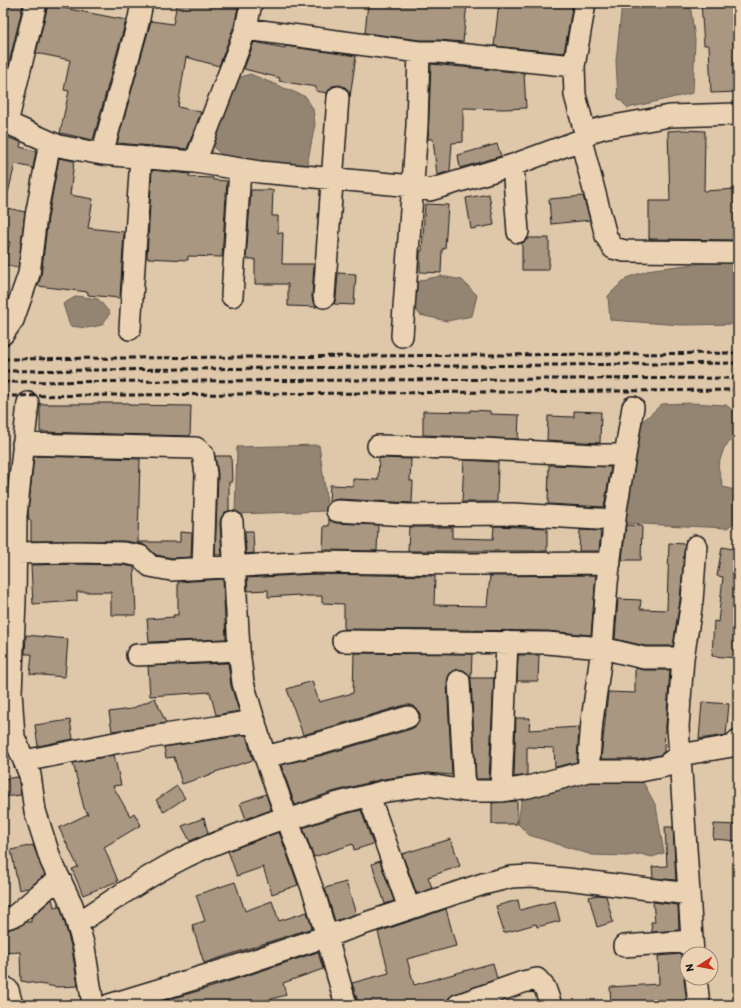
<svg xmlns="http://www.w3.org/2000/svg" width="741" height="1008" font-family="Itim,sans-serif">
	<rect width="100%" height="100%" fill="#dfc7aa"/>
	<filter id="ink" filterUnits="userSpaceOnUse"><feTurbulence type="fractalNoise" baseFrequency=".025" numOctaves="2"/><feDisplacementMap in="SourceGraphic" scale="8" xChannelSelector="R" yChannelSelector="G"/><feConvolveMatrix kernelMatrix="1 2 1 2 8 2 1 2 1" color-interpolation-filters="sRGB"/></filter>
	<g filter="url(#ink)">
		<path fill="#948573" stroke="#645b50" d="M622 3H690L695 40 693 93 628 108 618 98 616 61Z
			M250 74 306 97 313 109 315 124 307 165 260 162 222 155 214 148 224 109 235 79Z
			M738 259V324L682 325 610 320 608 296 626 278 653 269Z
			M441 276 462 280 477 295 472 316 447 321 420 315 413 306V287L421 280Z
			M77 296 98 299 110 313 102 325 87 328 70 326 63 304Z
			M692 403 726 405 736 413 738 433 724 448 718 466 723 487 738 491V520L727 528 622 523 627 486 638 445 642 422 662 404Z
			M319 445 328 511 235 514 237 447Z
			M638 773 656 806 664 853 652 857 640 854 627 856 592 855 529 835 518 824 522 795 565 785Z"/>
		<path fill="#a99782" stroke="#1c1c1c" d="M10 3 23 5 3 88V34Z
			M177 3H239L234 26 219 66 186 57 178 107 201 112 187 149 117 143 151 21 173 24Z
			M368 3H467L463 42 439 40H420L365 33Z
			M499 3H530L544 5V3H573L564 53 494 46Z
			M701 3H738V92L711 93 709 45H704Z
			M48 5 126 20 93 140 60 133 69 91 64 90 70 60 36 53Z
			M254 42 285 48V46L356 56 350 97 349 91 345 87 339 85 332 86 327 93 316 91V87L279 81 280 78 244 69Z
			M431 64 524 73 526 108 504 109 463 108V142L452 143 450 171 437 175 433 139H428Z
			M683 130 705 131 704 191 738 189V240L649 239V201H670L668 131Z
			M3 136 21 142 20 147 36 151 33 168 15 164 8 193 3 192Z
			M497 144 501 156 460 168 458 155Z
			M59 158 74 161 70 195 93 199 88 228 124 232 120 298 88 295V292L38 286 41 276 48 218Z
			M152 170 190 174 189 177 213 178V180L227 181 222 257 188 256V260L147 258Z
			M251 190H273L272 216H278V233H283L282 264H314L312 297 313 302 317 307 288 306V284H255V259H246Z
			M489 194 494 225 471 229 466 198Z
			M583 196 590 220 551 224 549 199Z
			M425 204 448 205 445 249H442L441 273 420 272V251H422Z
			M3 207 25 212 18 268 4 265 10 242 3 240Z
			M529 238H549V270H522V243Z
			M338 273 356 274 354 305 334 304 336 298Z
			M93 403H129V405L191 406 190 436 40 432V404H93Z
			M470 410 490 411V414L519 415 518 439 423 435V411L470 412Z
			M574 411 601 412 600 443 547 440 548 416 574 417Z
			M34 456 140 459 138 542H180V532L192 533 191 557 172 558 156 555 148 548 143 544 124 541H31V520H29L28 512Z
			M215 456H231L232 482H229V511L225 512 222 516 220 522 222 555H215L218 474Z
			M379 458 411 459 410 481H413L412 503 338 499 329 502 330 485 353 486V479L378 480Z
			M464 460 498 462 497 502H462Z
			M549 465 611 467 604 507 548 504Z
			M329 519 336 523 378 525 377 551 323 550 324 526H329Z
			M626 525 642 526 641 560H622Z
			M494 526 547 528V551H408L409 527H452V538L493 539Z
			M580 530 601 531 599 551H579Z
			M245 531H253L254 553 246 554Z
			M669 543 685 544 680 600 673 646H645L615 639 618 599 641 600 640 609 667 610Z
			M722 547 738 550V658L712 656 714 621 718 622 723 577 717 576Z
			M77 564 123 565 134 567 136 615H111V592H77V601L33 604 31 565Z
			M312 574 435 576 434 605 487 606 490 576 596 575 591 635 547 631 344 629V604L322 603V596H299V595L268 597V590L248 591 247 578Z
			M223 579 226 639 149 642 147 619 174 617 173 615H178V582Z
			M26 635 68 639 65 677 30 674 32 654H25Z
			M354 653 472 654 471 678H494L489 779H476L471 680 469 675 465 671 458 669 452 671 449 675 447 682 452 775 428 773 383 779 332 792 295 805 281 765 323 755 411 729 416 726 420 720V714L417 709 411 705H405L303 735 287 689 312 681 319 702 353 693Z
			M518 655H539L538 681H517Z
			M228 663 231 686 239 711 216 715 210 692 150 696 148 666Z
			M635 668 644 670H670L666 726H665L664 752 660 755 639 759H601L608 692 635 693Z
			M155 698 166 723 112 731 109 712 131 709Z
			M702 702 729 704 726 735 699 739Z
			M516 718H530L529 730 579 727 577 762 555 767 554 748 527 747V775L514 777Z
			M70 720 73 739 38 746 35 725Z
			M246 735 253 760 215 772V773L182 784 174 757 166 758 164 747Z
			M114 755 121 785 113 786 130 816 134 813 141 825 104 847 118 881 83 895 72 869 78 867 59 828 88 814 84 808 73 763Z
			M18 777 21 795 3 797V779Z
			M177 786 185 798 164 812 156 800Z
			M266 794 271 810 246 819 240 803Z
			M517 801V824H492V803Z
			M361 810 373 844 354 850 353 844 314 857 303 828 338 816Z
			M204 818 208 833 190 841 182 826Z
			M714 824 738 825V841L713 839Z
			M665 827H673L676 880 653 878 652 867 667 866Z
			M279 832 298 885 272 894 263 867 237 876 228 851Z
			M451 839 460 866 428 877 432 888 417 894 402 854Z
			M33 845 45 875 27 889V888L19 890 11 850Z
			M380 861 394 901 385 904 372 864Z
			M235 882 245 911 272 901 279 921 307 912 312 928 204 963 192 925 205 921 196 895Z
			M346 882 356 914 335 921 325 888Z
			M598 895 606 896 613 922 597 927 589 897Z
			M52 899 54 907 59 906 61 909 72 950 78 986 57 987 21 981 20 952 3 953V931L20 926 26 922H31V918Z
			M518 900 520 910 555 901 560 921 537 927 536 924 504 933 496 906Z
			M653 902 678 905 679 930 652 932 651 922H655Z
			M446 909 456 946 407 959 414 985 493 963 497 979 454 994 449 998 446 1004 443 1005H359L352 983 389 973 378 932Z
			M318 952 323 969 283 983 286 995 257 1003 258 1005H163V1001L212 987Z
			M681 954 683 960 687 964V971L685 974 684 979 687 1004 611 1005 610 987 659 984 658 956Z"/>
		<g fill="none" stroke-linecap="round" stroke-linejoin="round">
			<defs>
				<path id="minor" d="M585 3 574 66 575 95 586 136
					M246 29 419 52H438L574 66
					M3 121 59 146 102 154 195 162 260 172 413 186 430 190 513 165 581 140 593 131 602 128 670 116 738 114
					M7 123 36 3
					M581 140 606 236 613 248 625 251 738 252
					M102 154 138 23 142 3
					M195 162 246 29 251 3
					M513 165 518 232
					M232 296 240 169
					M324 297 338 97
					M130 329 141 157
					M3 334 13 320 29 274 36 216 50 142
					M402 336 417 126 419 52
					M28 403 16 516 15 601 11 692 14 737 30 775 35 811 51 861 72 905 84 947 93 1005
					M23 444 196 448 203 454 206 474 203 568
					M378 446 483 449 595 455H625
					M337 511 408 515 513 514 615 520
					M232 522 239 650 243 683 265 757 316 899 346 1005
					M15 553 77 552 124 553 140 556 150 566 171 570 312 562 473 564 610 563
					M343 641 547 643 602 648 644 658H683
					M137 655 239 650
					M459 681 465 791
					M265 757 320 743 408 717
					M24 761 120 742 255 721
					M588 771 592 721 602 648 607 583 616 510 633 407
					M501 791 507 642
					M369 796 409 908
					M3 919 16 915 48 887 61 881
					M78 923C112 901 145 877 181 859 214 842 249 831 283 818L289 820 335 804 386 791 429 785 465 791H501L528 787 588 771H640L665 766 680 755 732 746 738 740
					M624 946 691 941
					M693 954 678 727 683 658 692 601 696 546
					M696 978 699 1005
					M3 986 8 990 12 1005
					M109 1005 237 966 483 884 511 877 530 876 567 879 689 894
					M458 1005 523 982 537 979 545 988 551 1005"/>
			</defs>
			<use href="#minor" stroke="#1c1c1c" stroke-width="24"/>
			<use href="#minor" stroke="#ebd2b3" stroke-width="21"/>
			<path stroke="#1c1c1c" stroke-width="3" stroke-dasharray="6 3" stroke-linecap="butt" d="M3 359 738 353
				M3 371 738 363
				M3 382 738 378
				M3 396 738 390"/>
		</g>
	</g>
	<rect width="741" height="1008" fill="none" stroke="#ebd2b3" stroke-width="16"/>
	<rect x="8" y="8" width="725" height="992" fill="none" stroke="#1c1c1c" stroke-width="1.5" filter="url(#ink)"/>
	<g transform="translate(699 966) rotate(259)"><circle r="19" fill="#ebd2b3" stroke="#988977"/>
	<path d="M0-3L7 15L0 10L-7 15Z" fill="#c8321e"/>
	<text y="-6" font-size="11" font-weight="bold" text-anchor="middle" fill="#1c1c1c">N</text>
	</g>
</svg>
